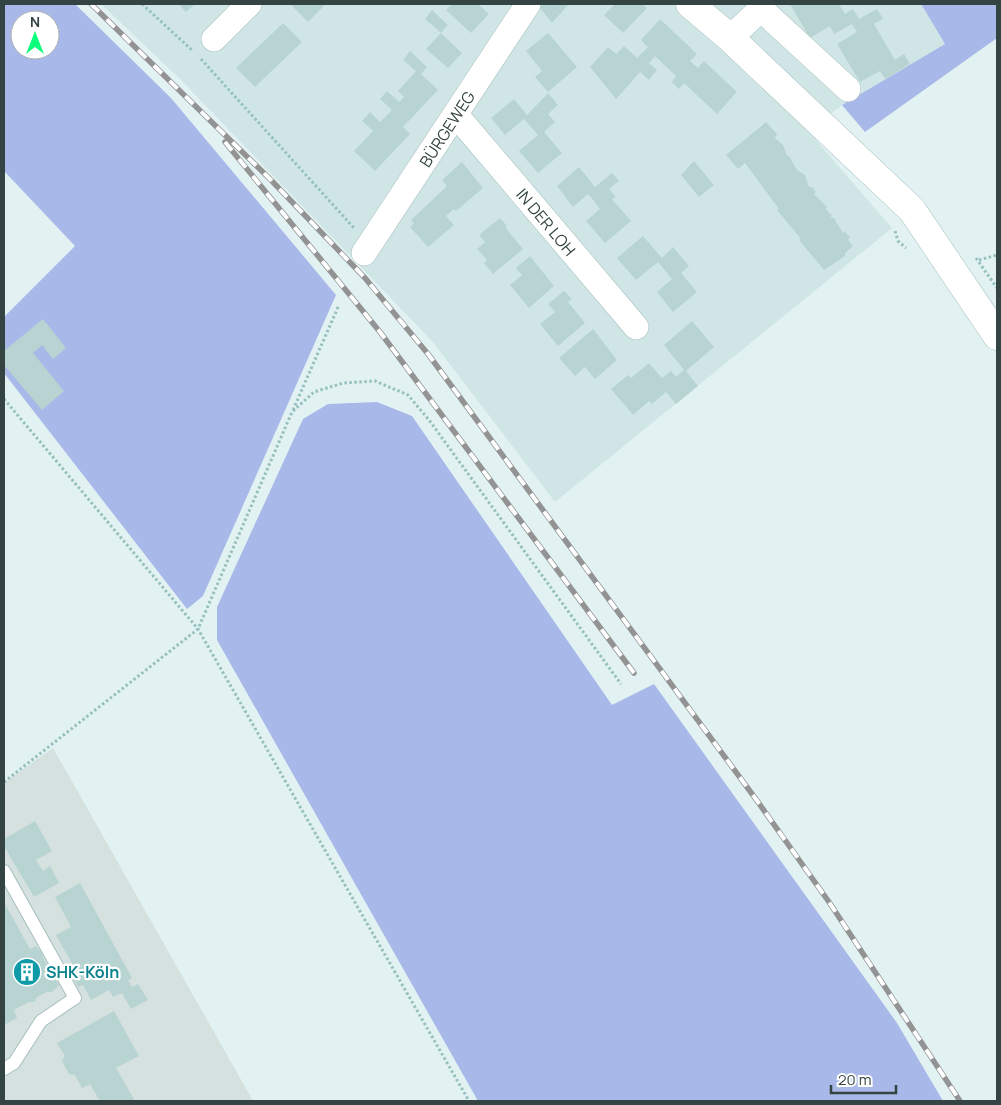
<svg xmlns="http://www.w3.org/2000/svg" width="1001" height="1105" font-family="Manrope,sans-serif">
	<rect width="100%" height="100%" fill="#e2f2f2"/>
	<path fill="#d0e6e6" d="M101 4H921L945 44 842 105 809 132 892 228 555 502 432 341 182 81Z"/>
	<path fill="#d5e1df" d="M53 748 253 1101H4V783Z"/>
	<path fill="#a8b8e9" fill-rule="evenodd" d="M4 4H75L171 98 336 295 203 596 187 609 4 373V317L75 246 4 171ZM20 20H50V50H20Z
		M921 4H997V38L865 132 842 105 945 44Z
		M377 402 412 416 612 705 654 684 897 1023 943 1101H478L217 640V607L303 419 328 404Z"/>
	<path fill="#b8d4d2" d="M178 4H195L186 12Z
		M290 4H326L308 22Z
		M452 4H478L489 14 471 33 446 10Z
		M543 4H569L552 23 540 8Z
		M615 4H643L647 8 623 33 604 15Z
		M790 4H839L845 14 853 9 859 19 877 9 883 19 874 24 895 60 904 54 910 64 885 79 880 71 860 82 837 44 857 32 852 24 834 34 830 26 810 38Z
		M432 10 448 25 441 33 462 53 448 68 426 49 441 33 425 19Z
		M660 19 697 54 690 61 698 68 704 61 737 92 717 114 684 83 679 89 672 82 676 76 655 56 649 63 657 70 649 80 640 72 616 99 590 67 608 47 616 54 624 46 637 58 648 47 641 40Z
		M283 23 302 42 255 87 236 68Z
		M548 33 577 67 548 92 535 77 542 71 526 51Z
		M410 51 427 67 421 74 438 90 403 127 410 134 375 171 354 151 373 131 362 121 370 112 380 122 392 110 380 99 387 91 399 102 404 97 398 91 416 71 403 60Z
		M548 93 558 105 548 114 555 122 544 132 562 153 538 173 519 151 538 135 524 119 505 135 491 118 514 99 527 115Z
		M766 122 777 134 775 138 783 145 787 156H789L797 170 805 175 809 187H812L816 192 814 194 827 207 826 209 832 216 830 217 834 218 843 233 845 232 850 237 848 240 853 246 845 253V256L824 270 799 240 801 239 777 210 779 209 745 163 738 169 726 155Z
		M694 161 714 185 699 197 681 175Z
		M462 162 483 188 456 211 454 209 446 216 454 225 428 247 410 227 414 223 411 220 447 186 442 180Z
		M579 167 595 187 612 173 619 181 609 189 616 197 612 199 631 221 605 243 586 221 600 209 594 201 588 194 573 207 557 186Z
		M500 218 507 226 505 227 523 249 493 274 484 263 487 260 477 249 485 242 479 235Z
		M643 236 662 258 673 247 689 266 681 273 697 292 673 312 657 292 672 279 658 262 636 280 617 258Z
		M530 256 554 286 529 308 510 285 522 275 516 268Z
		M564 291 572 299 568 302 585 323 558 346 540 324 555 312 548 304Z
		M43 319 66 348 53 359 42 345 33 353 64 391 42 410 4 365V351Z
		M692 321 714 347 686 371 698 386 676 404 666 392 652 404 649 401 633 415 611 389 628 375 631 378 649 363 662 378 671 371 676 377 684 370 664 345Z
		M593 329 617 360 595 379 585 367 575 376 559 358Z
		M35 821 52 851 36 860 43 871 50 866 59 883 34 897 4 846V839Z
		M80 883 132 978 128 980 132 987 138 984 148 1000 131 1009 122 993 113 997 109 990 91 1000 83 985 78 987 68 967 73 965 56 935 71 927 55 897Z
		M4 902 30 949 36 946 42 953 43 958 59 985 52 992H47L37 997 35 1002H29L14 1010 17 1018 4 1025Z
		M114 1011 139 1056 116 1068 135 1101H100L90 1084 82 1088 75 1075 69 1074 62 1061 65 1056 57 1043Z"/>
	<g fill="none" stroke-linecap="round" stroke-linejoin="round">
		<defs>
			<path id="service" d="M4 871 75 998 41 1021 14 1063 4 1069"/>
			<path id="minor" d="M730 38 761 9 848 89
				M214 39 249 4
				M457 116 636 327
				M364 253 528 4"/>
			<path id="tertiary" d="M690 4 730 38 912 210 997 336"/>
		</defs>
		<use href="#service" stroke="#a5bebc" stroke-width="14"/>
		<use href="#minor" stroke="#a5bebc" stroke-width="26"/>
		<use href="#tertiary" stroke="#a5bebc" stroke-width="29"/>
		<path stroke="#95c0be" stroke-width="3" stroke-dasharray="2.5 2.5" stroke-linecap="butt" d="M142 4 193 51
			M201 59 354 228
			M895 231 898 241 906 248
			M976 258 997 288
			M979 260 997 255
			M4 399 198 629 469 1101
			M293 410 339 305
			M4 782 198 629 292 412 314 392 343 383 375 381 408 395 429 420 621 684"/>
		<use href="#service" stroke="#fff" stroke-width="12"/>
		<use href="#minor" stroke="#fff" stroke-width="25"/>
		<use href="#tertiary" stroke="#fff" stroke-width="28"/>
		<defs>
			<path id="rail" d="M91 4 271 180 365 278 428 354 758 802 829 902 960 1101
				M225 142 380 332 634 673"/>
		</defs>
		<use href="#rail" stroke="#939393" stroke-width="5.5"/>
		<use href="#rail" stroke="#fff" stroke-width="4" stroke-dasharray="11" stroke-linecap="butt"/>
	</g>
	<defs>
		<symbol id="building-disc" viewBox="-11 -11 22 22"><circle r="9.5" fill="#0f9aa8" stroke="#fff"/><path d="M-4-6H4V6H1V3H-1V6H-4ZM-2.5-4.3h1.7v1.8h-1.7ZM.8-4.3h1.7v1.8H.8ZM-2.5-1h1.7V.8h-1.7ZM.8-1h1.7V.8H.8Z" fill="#fff"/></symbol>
	</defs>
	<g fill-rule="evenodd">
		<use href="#building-disc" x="11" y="956" width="32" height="32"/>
	</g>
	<g text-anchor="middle" stroke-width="4.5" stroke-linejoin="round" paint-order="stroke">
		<g font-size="16" fill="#334442" stroke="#fff">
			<text transform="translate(447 129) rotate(-57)" y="6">BÜRGEWEG</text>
			<text transform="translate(546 222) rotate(50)" y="6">IN DER LOH</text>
		</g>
		<g font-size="16" font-weight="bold" fill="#0d838f" stroke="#fff" text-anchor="start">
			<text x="46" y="978">SHK-Köln</text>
		</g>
	</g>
	<rect width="1001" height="1105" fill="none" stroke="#334442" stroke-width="10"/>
	<g transform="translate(35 35)"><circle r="24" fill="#ffffff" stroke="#adb4b3"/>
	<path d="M0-4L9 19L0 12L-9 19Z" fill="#0cff7c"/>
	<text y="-8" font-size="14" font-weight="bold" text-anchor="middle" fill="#334442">N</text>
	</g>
	<path d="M831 1085v8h65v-8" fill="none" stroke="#334442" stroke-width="2.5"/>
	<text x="838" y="1085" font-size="15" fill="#334442" stroke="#ffffff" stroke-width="4" paint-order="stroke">20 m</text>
</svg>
